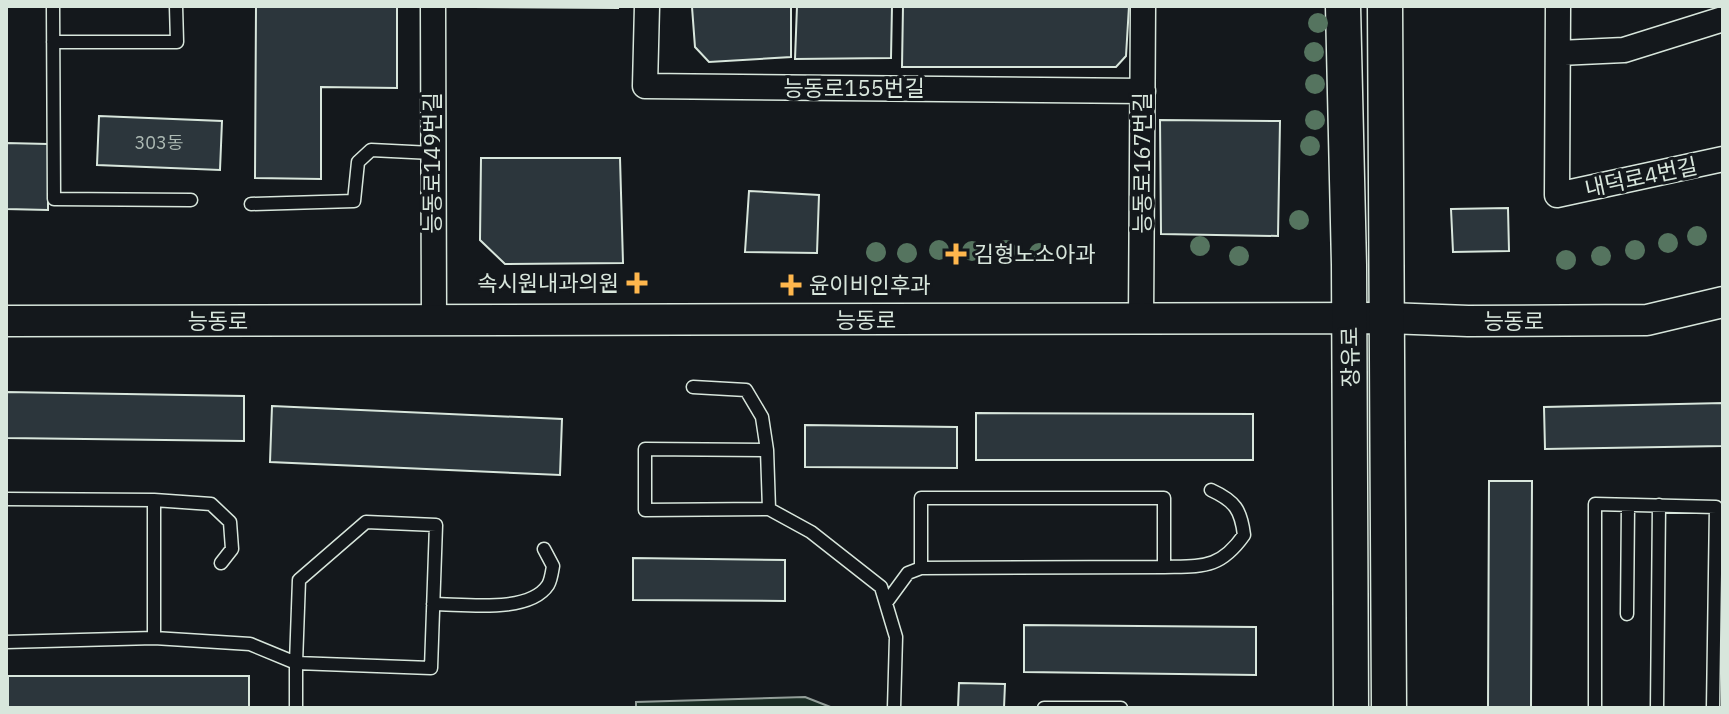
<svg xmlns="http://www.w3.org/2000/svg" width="1729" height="714" font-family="'IBM Plex Sans','Noto Sans KR',sans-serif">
	<rect width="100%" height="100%" fill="#14181c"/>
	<path fill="#1a2d24" stroke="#939e99" stroke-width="2" d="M805 697 833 708H636V702Z"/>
	<path fill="#2c363c" stroke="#d8e6dc" stroke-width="2" d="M256 6H397V88L321 87V179L255 178Z
		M474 6H618V8L474 7Z
		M791 6V57L709 62 695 47 692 7Z
		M797 6H892L891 58 795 59Z
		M903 6H1129L1126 56 1116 67H902Z
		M99 116 222 121 220 170 97 165Z
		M1160 120 1280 121 1278 236 1161 234Z
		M6 143 48 144V210L6 209Z
		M481 158H620L623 263 505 264 480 240Z
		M749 191 819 195 817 253 745 252Z
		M1508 208 1509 251 1453 252 1451 209Z
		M6 392 244 396V441L6 438Z
		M1723 403V446L1545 449 1544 407Z
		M272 406 562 419 560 475 270 462Z
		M976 413 1253 414V460H976Z
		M805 425 957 427V468L805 467Z
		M1489 481H1532L1531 708H1488Z
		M633 558 785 560V601L633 600Z
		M1024 625 1256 627V675L1024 672Z
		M8 676H249V708H8Z
		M959 683 1005 684 1004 708H958Z"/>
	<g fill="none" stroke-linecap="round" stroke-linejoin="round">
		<defs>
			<path id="service" d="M53 6 54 199 191 200
				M53 42H177L176 6
				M251 204 354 201 358 162 371 150 432 153
				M693 387 746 390 762 417 767 450
				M6 499 154 500V638
				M154 500 211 504 230 522 232 549 221 563
				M769 509 767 450 645 449V510L769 509 811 532 881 587 896 637 894 708
				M366 522 436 525 431 668 296 663 299 580Z
				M1164 567C1203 566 1220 569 1244 535 1241 510 1235 501 1211 490
				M886 603 908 573 921 568 1164 567V498H921V568
				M433 604C464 604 529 614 548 585 551 580 552 572 553 566L544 549
				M1627 614 1628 505
				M6 642 154 638 250 644 296 663V708
				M1044 708H1121
				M1595 708V504L1716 507 1713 708
				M1657 708 1659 505"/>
			<path id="minor" d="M433 6 434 320
				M647 6 645 86 1143 91
				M1558 6 1557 195 1723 159
				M1559 53 1624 50 1723 19
				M1141 320 1143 6"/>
			<path id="tertiary" d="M6 321 1388 318 1468 321 1647 320 1723 302"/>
			<path id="secondary" d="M1343 6 1349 265 1351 708
				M1385 6 1389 708"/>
		</defs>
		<use href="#service" stroke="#d8e6dc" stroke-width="15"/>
		<use href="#minor" stroke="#d8e6dc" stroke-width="27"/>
		<use href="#tertiary" stroke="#d8e6dc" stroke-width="33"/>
		<use href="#secondary" stroke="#d8e6dc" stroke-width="37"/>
		<use href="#service" stroke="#14181c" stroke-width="12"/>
		<use href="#minor" stroke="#14181c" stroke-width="24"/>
		<use href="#tertiary" stroke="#14181c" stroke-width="30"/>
		<use href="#secondary" stroke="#14181c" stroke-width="34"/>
	</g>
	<g fill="#55745f">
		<circle cx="1318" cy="23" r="10"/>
		<circle cx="1314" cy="52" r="10"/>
		<circle cx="1315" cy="84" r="10"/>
		<circle cx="1315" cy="120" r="10"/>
		<circle cx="1310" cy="146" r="10"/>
		<circle cx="1299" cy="220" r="10"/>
		<circle cx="1697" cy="236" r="10"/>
		<circle cx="1668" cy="243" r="10"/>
		<circle cx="1200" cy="246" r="10"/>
		<circle cx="939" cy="250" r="10"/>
		<circle cx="1006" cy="250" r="10"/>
		<circle cx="1635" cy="250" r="10"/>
		<circle cx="972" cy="251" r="10"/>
		<circle cx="876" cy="252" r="10"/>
		<circle cx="907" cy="253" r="10"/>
		<circle cx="1039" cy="253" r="10"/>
		<circle cx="1239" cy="256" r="10"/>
		<circle cx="1601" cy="256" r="10"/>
		<circle cx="1566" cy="260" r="10"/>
	</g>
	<g fill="#ffb74d" stroke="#14181c" stroke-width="3">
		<path d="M952 242h8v8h8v8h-8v8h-8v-8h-8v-8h8z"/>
		<path d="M633 271h8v8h8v8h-8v8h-8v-8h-8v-8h8z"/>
		<path d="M787 273h8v8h8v8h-8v8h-8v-8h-8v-8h8z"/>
	</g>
	<g text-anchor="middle" stroke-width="6" stroke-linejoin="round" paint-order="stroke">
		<g font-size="18" fill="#adbab4">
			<text x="159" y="149">303동</text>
		</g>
		<g font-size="22" fill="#d8e6dc" stroke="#14181c">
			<text x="854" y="96">능동로155번길</text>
			<text transform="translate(432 163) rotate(-90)" y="8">능동로149번길</text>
			<text transform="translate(1142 163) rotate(-90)" y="8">능동로167번길</text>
			<text transform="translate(1641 177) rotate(-12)" y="8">내덕로4번길</text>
			<text x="866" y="328">능동로</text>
			<text x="218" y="329">능동로</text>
			<text x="1514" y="329">능동로</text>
			<text transform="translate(1350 357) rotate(-91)" y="8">장유로</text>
		</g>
		<g font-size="22" fill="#d8e6dc" stroke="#14181c" text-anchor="start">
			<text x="974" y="262">김형노소아과</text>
			<text x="619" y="291" text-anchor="end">속시원내과의원</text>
			<text x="809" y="293">윤이비인후과</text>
		</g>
	</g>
	<rect width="1729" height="714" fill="none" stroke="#d8e6dc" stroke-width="16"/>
</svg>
